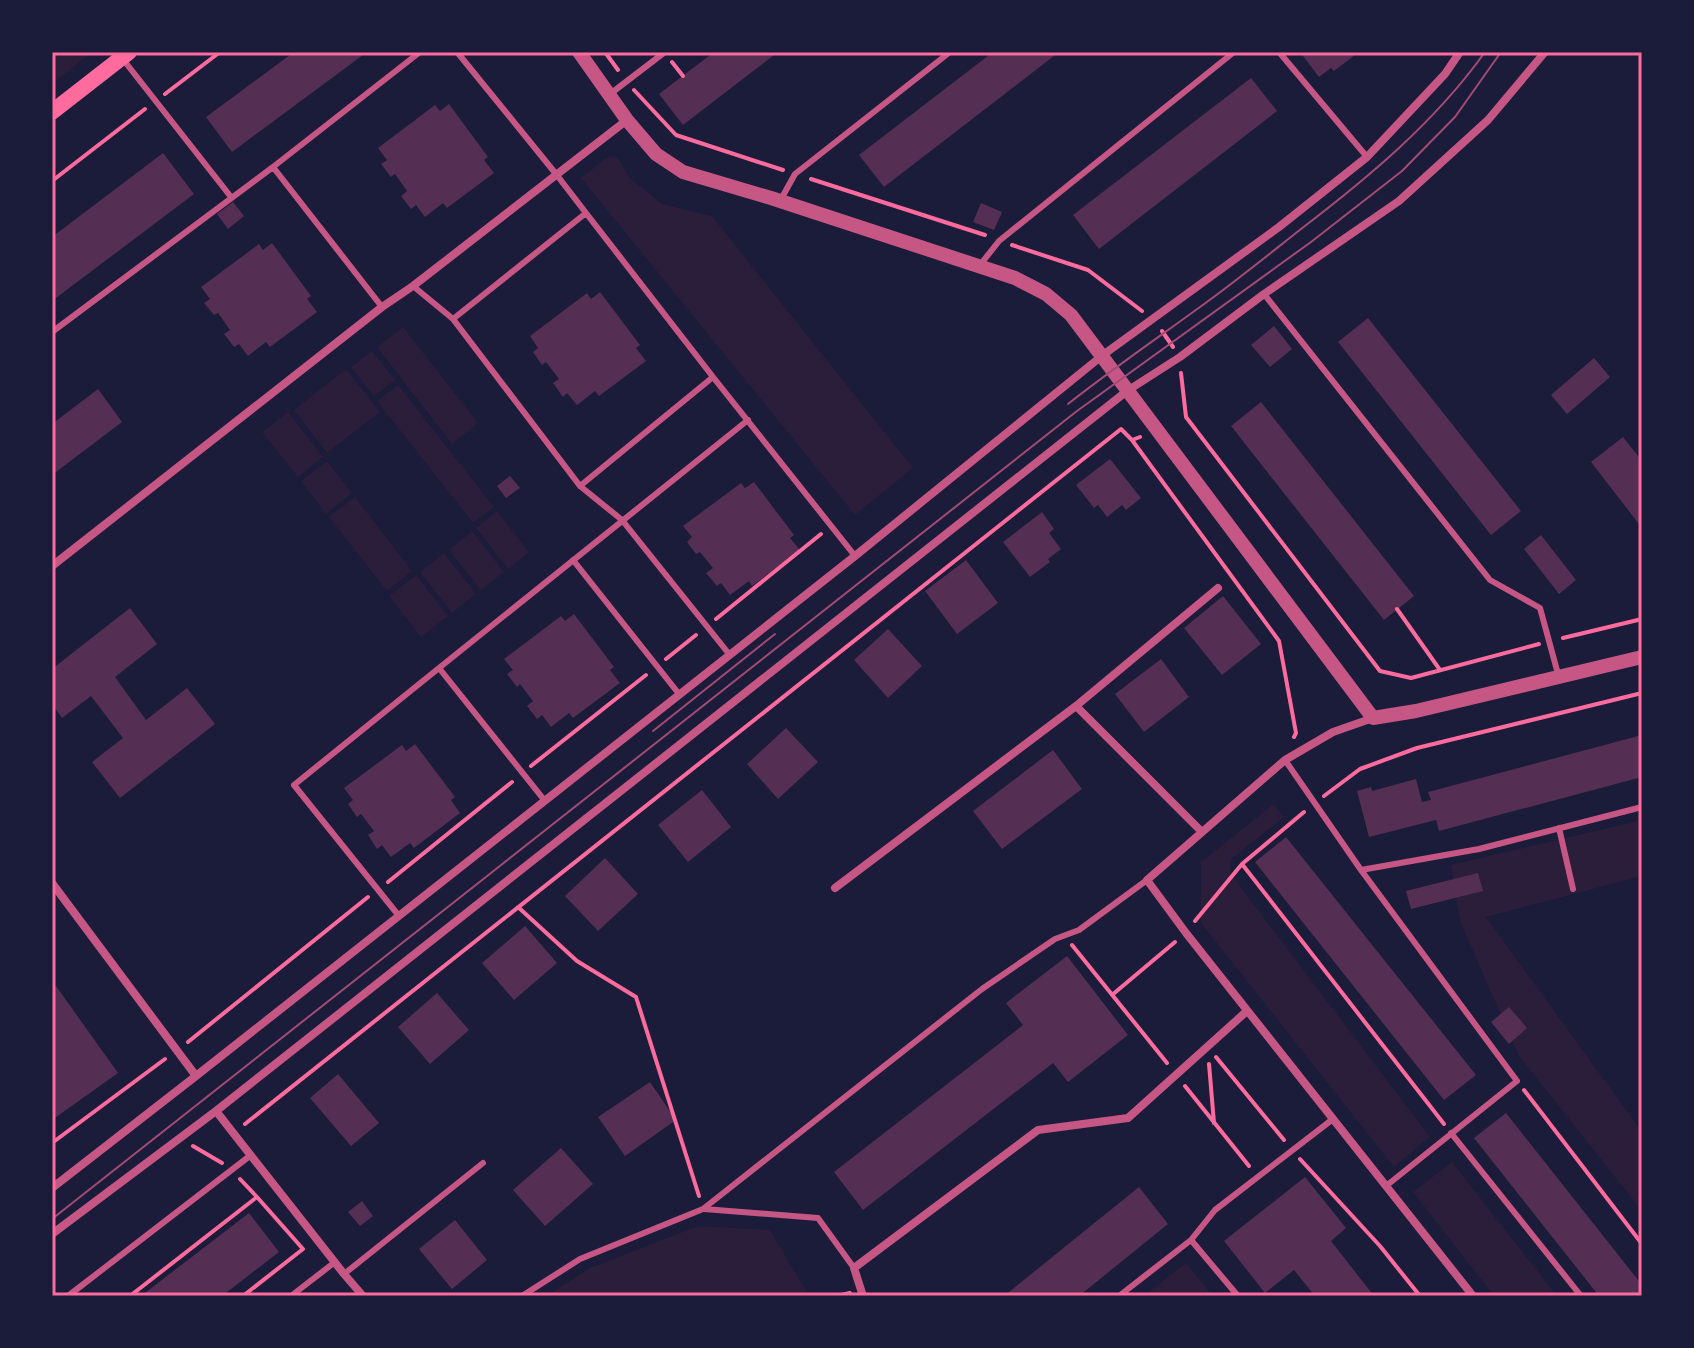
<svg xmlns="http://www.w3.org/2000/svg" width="1694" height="1348" font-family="'PT Sans',sans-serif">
	<rect width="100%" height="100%" fill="#1b1b3a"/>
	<path fill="#2a1e3b" d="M52 52H92L52 84Z
		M611 157 618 158 629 177 662 204 712 216 913 468 855 515 581 178 605 159Z
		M403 327 478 423 452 444 377 347Z
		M372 351 395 380 374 396 351 367Z
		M346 369 380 412 327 453 294 410Z
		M398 385 494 507 473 523 377 401Z
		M288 412 323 457 298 477 262 432Z
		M327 461 352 493 326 514 301 481Z
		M355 497 412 571 387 591 329 517Z
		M497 511 529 552 508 569 476 528Z
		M472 531 504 572 481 590 449 550Z
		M444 553 476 594 452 613 420 572Z
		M416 575 448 616 421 637 389 596Z
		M1274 804 1284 817 1230 860V873L1430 1137 1394 1167 1201 923V862Z
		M1642 820V876L1486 917 1642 1132V1211L1519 1056 1460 921 1451 865Z
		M1452 1162 1557 1296H1494L1413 1192Z
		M698 1226 770 1230 809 1296H546L590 1268Z
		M1186 1263 1213 1296H1144Z"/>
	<path fill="#542f53" d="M294 52H367L232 152 206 117Z
		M714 52H778L683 125 659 94Z
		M993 52H1059L884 187 859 155Z
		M1300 52H1359L1334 71 1331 68 1319 77Z
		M1251 78 1277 111 1099 249 1073 215Z
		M449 104 488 157 484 160 494 173 447 208 443 203 425 217 416 205 411 209 401 196 407 191 395 174 391 177 381 164 387 160 378 148 435 105 440 111Z
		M163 153 194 194 52 301V237Z
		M233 202 244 216 228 229 217 214Z
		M981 203 1002 212 994 230 973 222Z
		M272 243 311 296 307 299 317 312 270 347 266 342 248 356 239 344 234 347 224 334 230 330 218 313 214 315 204 303 210 299 201 287 259 244 263 250Z
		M600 292 640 345 636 348 646 361 599 396 595 391 577 405 567 393 563 397 553 383 559 379 546 362 542 365 533 352 538 348 530 336 587 293 591 299Z
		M1368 318 1521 511 1491 535 1338 342Z
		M1274 326 1292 349 1270 367 1251 345Z
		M1594 358 1610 377 1567 414 1551 395Z
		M98 389 122 422 52 475V424Z
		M1261 402 1414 596 1384 620 1231 426Z
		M1623 437 1642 461V528L1591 462Z
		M1110 459 1141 498 1126 510 1122 505 1107 517 1098 505 1094 508 1076 485Z
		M510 476 520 488 506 498 497 486Z
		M754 482 794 535 790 538 800 550 752 586 749 581 730 595 721 583 717 586 706 573 713 568 700 552 696 554 687 542 692 537 683 526 741 483 745 488Z
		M1042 512 1054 529 1049 533 1061 549 1048 559 1050 562 1030 577 1003 542Z
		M1541 535 1576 580 1559 594 1524 549Z
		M966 560 998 603 957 634 925 591Z
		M1223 596 1261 644 1222 675 1184 628Z
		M130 608 157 644 115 677 146 720 187 688 215 724 120 798 92 762 123 738 91 696 62 718 52 704V669Z
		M574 614 614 667 610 670 620 683 573 718 569 713 551 727 542 715 537 719 527 706 533 701 520 684 517 687 507 674 513 670 504 659 561 616 565 621Z
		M888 629 922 666 888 698 854 660Z
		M1161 659 1189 697 1144 732 1115 694Z
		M786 728 818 762 778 799 747 764Z
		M1642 735V777L1439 831 1436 820 1369 837 1357 791 1371 787 1372 791 1416 779 1422 802 1431 800 1428 792Z
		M415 744 455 797 451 800 460 813 414 848 410 843 391 857 382 845 377 849 368 835 374 831 361 814 357 817 348 804 353 800 344 788 402 745 406 751Z
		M1053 750 1082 789 1002 849 973 811Z
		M702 790 731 827 688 862 658 825Z
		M1286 837 1476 1075 1444 1100 1255 862Z
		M605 858 638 894 598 931 565 896Z
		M1478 873 1483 891 1411 909 1406 891Z
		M525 926 557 963 514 1000 482 963Z
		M1067 956 1128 1035 1068 1082 1053 1063 863 1210 834 1172 1023 1025 1006 1003Z
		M56 986 118 1073 52 1120V989Z
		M437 993 469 1030 430 1064 398 1027Z
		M1509 1007 1527 1028 1509 1044 1491 1022Z
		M338 1074 379 1123 351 1146 310 1098Z
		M650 1082 676 1120 625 1156 598 1117Z
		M1506 1113 1642 1285V1296H1599L1474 1138Z
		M561 1148 593 1184 545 1226 513 1190Z
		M1305 1177 1346 1228 1331 1241 1374 1296H1315L1294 1270 1265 1293 1224 1241Z
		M1139 1187 1168 1224 1079 1296H1004Z
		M362 1201 373 1216 360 1226 348 1212Z
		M249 1213 279 1252 222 1296H141Z
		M455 1220 487 1260 452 1289 419 1249Z"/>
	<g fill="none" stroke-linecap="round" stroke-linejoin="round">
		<path stroke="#ff6b9d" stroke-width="4" d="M605 52 618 70
			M672 62 683 76
			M634 90 676 135 783 170
			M165 94 220 52
			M811 179 985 235
			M52 181 145 109
			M1012 245 1088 270 1142 311
			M1162 331 1173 347
			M1181 373 1186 417 1380 671 1411 678 1539 644
			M1140 437 1132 440 1279 641 1296 733 1294 737
			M1397 609 1440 670
			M716 619 821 534
			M1563 638 1642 619
			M666 659 696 635
			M531 766 646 675
			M1324 796 1360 769 1417 748 1642 693
			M1304 812 1242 864 1444 1124
			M388 882 512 782
			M518 907 577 961 636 997 699 1196
			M1195 921 1242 864
			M1072 945 1167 1063
			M1112 995 1175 942
			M188 1042 368 897
			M1216 1057 1284 1140
			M1209 1064 1214 1123
			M1185 1086 1249 1166
			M1524 1090 1642 1244
			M245 1124 1121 429 1132 440
			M52 1143 165 1059
			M193 1146 222 1163
			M1300 1159 1380 1246 1420 1296
			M240 1179 256 1196
			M130 1296 257 1197 303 1249 243 1296
			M837 1296 850 1293"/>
		<path stroke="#c65784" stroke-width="6" d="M1279 52 1367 157
			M122 58 231 197
			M610 94 665 52
			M273 167 382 307
			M780 201 795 174 950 52
			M586 213 713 377
			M980 265 999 241 1234 52
			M413 286 453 319 580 486 622 520 729 654
			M1264 294 1490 580 1540 608 1558 674
			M453 319 586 213 556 174 457 52
			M52 332 273 167 420 52
			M580 486 713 377 855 556
			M573 560 679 694
			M1285 760 1361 870 1479 849 1642 807
			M545 801 439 668 748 420
			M1559 828 1573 889
			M1361 870 1517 1081 1386 1186
			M399 916 294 785 439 668
			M1451 1133 1581 1296
			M704 1209 818 1218 854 1268
			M1191 1240 1238 1296
			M344 1274 483 1163
			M68 1296 251 1155
			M291 1296 335 1262
			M522 1296 580 1259 703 1209 982 989 1055 939 1079 930 1147 880
			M1119 1296 1191 1240 1215 1210 1333 1119"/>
		<path stroke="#c65784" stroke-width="8" d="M52 566 382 307 413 286 627 120
			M1076 706 1202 832
			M1373 718 1333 732 1285 760 1147 880 1186 933 1473 1296
			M52 883 196 1076
			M835 888 1076 706 1218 588
			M216 1111 344 1274 363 1296
			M52 1188 196 1076 855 556 1103 355 1279 227 1367 157 1445 74 1460 52
			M52 1234 216 1111 1127 391 1180 357 1264 294 1399 201 1488 120 1545 52
			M863 1296 854 1268 1038 1130 1128 1118 1247 1011"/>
		<path stroke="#c65784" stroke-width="14" d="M579 52 627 120 656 154 683 172 771 198 1015 278 1046 294 1071 315 1373 718 1416 711 1642 657"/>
		<path stroke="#ff6b9d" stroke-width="16" d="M52 112 129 52"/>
		<path stroke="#a44b75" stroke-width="2" d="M1068 404C1111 370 1156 339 1200 307 1235 282 1268 255 1301 229 1369 177 1435 122 1485 52
			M653 731 775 634
			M52 1219 1077 411 1311 242 1402 171 1455 117 1501 52"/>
	</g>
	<rect width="1694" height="1348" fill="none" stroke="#1b1b3a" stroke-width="108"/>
	<rect x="54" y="54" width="1586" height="1240" fill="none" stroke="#ff6b9d" stroke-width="3"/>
</svg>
